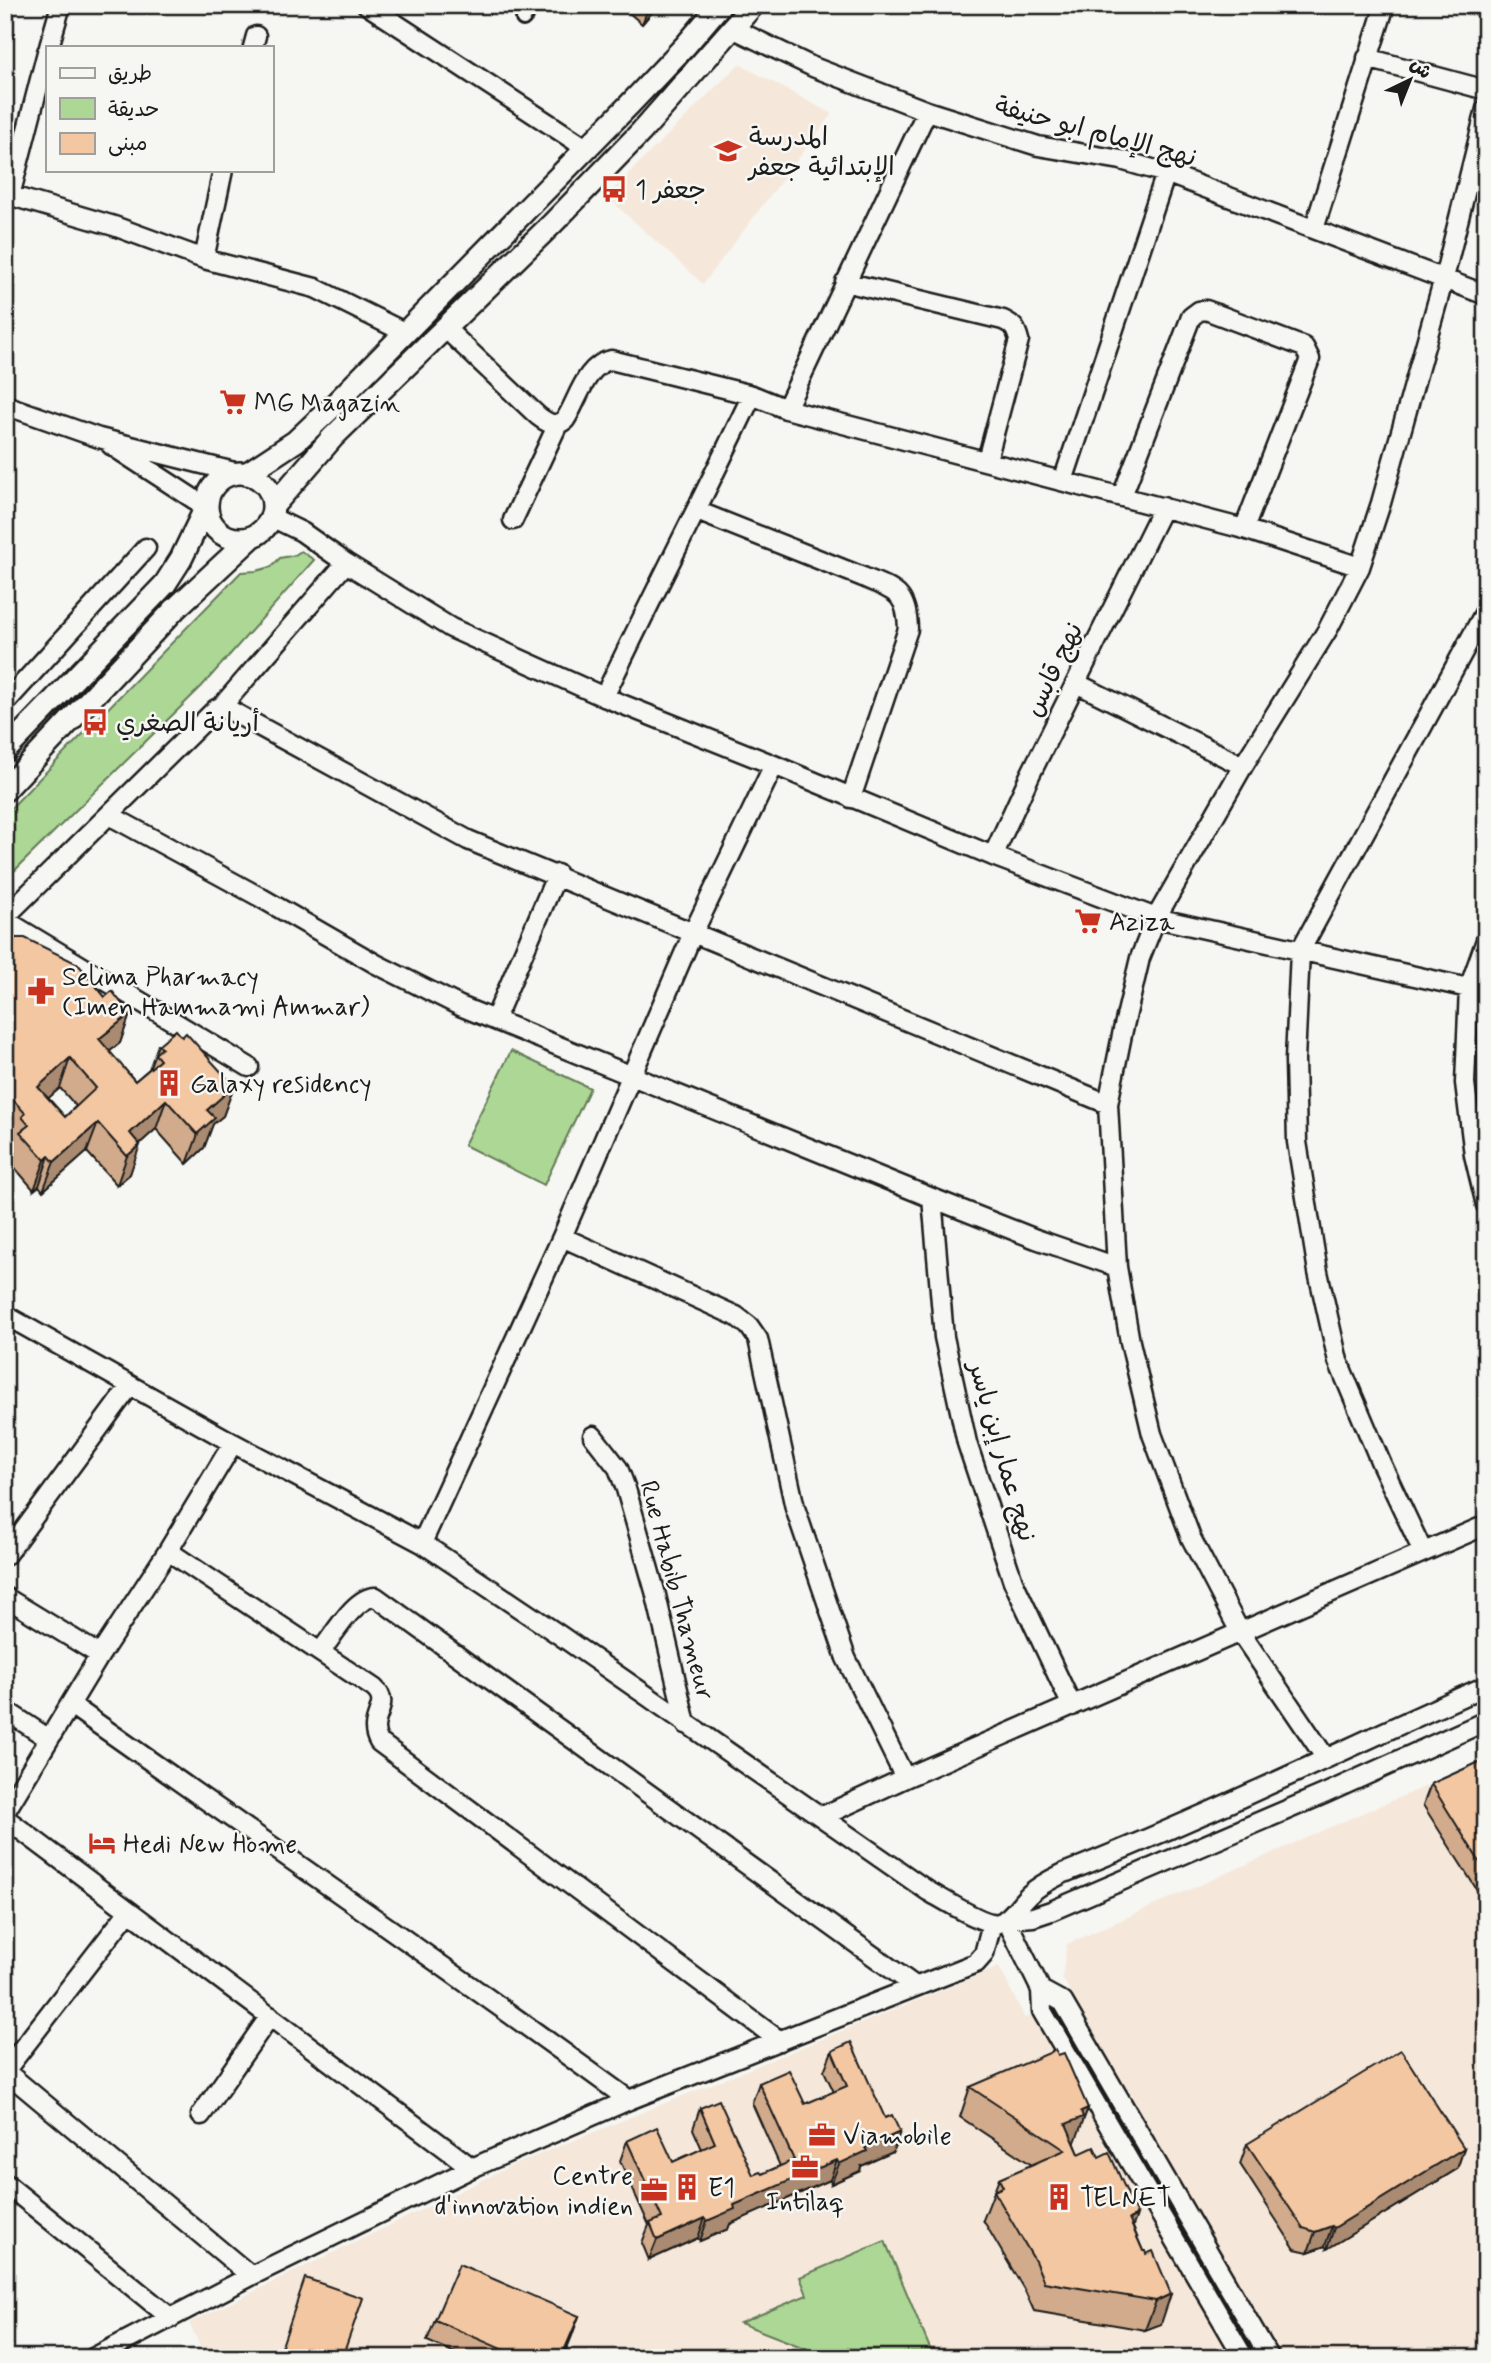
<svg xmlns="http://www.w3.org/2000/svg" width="1491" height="2363" font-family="Mynerve,'Playpen Sans Arabic',sans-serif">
	<rect width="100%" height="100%" fill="#f6f6f2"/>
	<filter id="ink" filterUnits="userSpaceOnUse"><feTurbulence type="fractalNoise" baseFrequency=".0143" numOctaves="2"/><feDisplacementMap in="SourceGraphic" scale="14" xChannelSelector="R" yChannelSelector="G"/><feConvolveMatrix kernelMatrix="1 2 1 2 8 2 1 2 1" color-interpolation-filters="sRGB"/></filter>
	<g filter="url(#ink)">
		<path fill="#f5e8da" d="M739 64 832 114 703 284 606 196Z
			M1486 1761V2358H186L202 2350 189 2323 513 2165 999 1967 1025 2018 1073 1997 1062 1977 1067 1944 1360 1814Z"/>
		<path fill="#acd795" stroke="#647a58" stroke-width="2" d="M301 551 314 560 202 686 5 880V814L241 572 256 571 271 567 280 558 295 555Z
			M511 1051 590 1088 544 1185 464 1145Z
			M885 2241 934 2358H830L740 2323 807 2295 800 2277Z"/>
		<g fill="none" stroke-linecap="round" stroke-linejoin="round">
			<defs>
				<path id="pedestrian" d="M523 19 535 5"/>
				<path id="minor" d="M367 5 586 148
					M734 29 813 67 927 111 1038 146 1121 160 1166 173 1486 295
					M49 47 61 5
					M253 47 256 36
					M1367 58 1486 90
					M5 194 114 226 204 259 315 288 404 332
					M10 196 47 52
					M1314 229 1385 5
					M204 259 223 170
					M845 282 1003 320C1014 325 1016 329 1019 340L987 460
					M445 328 538 416C547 423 555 428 565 420 578 401 585 365 611 360L752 395 786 409 1244 529 1360 567
					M5 405 99 438 238 473
					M786 409 927 111
					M111 445 206 507
					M1063 481 1166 173
					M1122 496 1191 317 1199 311 1206 310 1304 347 1310 359 1244 529
					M697 511 863 577C895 591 907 592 908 629L851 798
					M271 517 302 532 346 563 451 628 604 697 774 765 993 856 1156 918 1486 992
					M513 520 558 424
					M1076 683 1243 766
					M604 697C652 596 704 497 752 395
					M5 703 146 548
					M222 706 468 840 1108 1104
					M109 815 258 896 376 964 460 1006 932 1198 1036 1239 1117 1267
					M993 856 1030 775 1163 507
					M5 917 216 709 222 706 346 563
					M5 920 249 1067
					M1486 940 1469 988 1465 1083 1474 1155 1486 1205
					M495 1019 557 874
					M932 1198 944 1337 967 1443 1013 1581 1072 1706
					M562 1237 736 1316 749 1326 758 1339 795 1508 846 1658 905 1778
					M5 1315 233 1443 422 1543 561 1636 928 1891C941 1898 986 1927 999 1923 1011 1920 1021 1901 1031 1893 1041 1884 1052 1879 1064 1873 1207 1817 1345 1748 1486 1686
					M593 1436 618 1468 626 1489 655 1591 686 1724
					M422 1543 562 1237 693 933 774 765
					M168 1551 374 1688C394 1706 365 1718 379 1742L780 2041
					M1423 1552 1381 1463 1338 1361 1318 1272 1297 1142 1295 1060 1300 951 1486 610
					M5 1556 130 1386
					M5 1597 100 1655
					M321 1651C334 1635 355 1596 376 1597L915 1986
					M71 1705C257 1837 445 1965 629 2100
					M5 1710 49 1739
					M1325 1757 1240 1632 1191 1538 1152 1434 1130 1342 1117 1267 1108 1104 1123 1030 1140 958 1156 918 1243 766 1328 629 1360 567 1381 503 1444 278 1486 109
					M5 1812 100 1655 168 1551 233 1443
					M823 1816 905 1778 1486 1525
					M5 1818 472 2168
					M1006 1919 1033 1917 1051 1911 1324 1794 1486 1721
					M1006 1919 1041 1990 1042 2011 1244 2358
					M1041 1990 1063 2002 1270 2358
					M5 2071 251 2276
					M5 2071 129 1911
					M201 2115 270 2016
					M5 2183 171 2318
					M93 2358 251 2276 472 2168 629 2100 976 1963 984 1954 992 1923"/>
				<path id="tertiary" d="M207 506a33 33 0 1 1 66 0a33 33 0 1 1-66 0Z
					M246 474 296 441 333 406 630 104 686 45 720 5
					M273 506 333 437 552 224 641 132 753 5
					M5 751 165 584 181 559 206 507
					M5 790 175 609 251 538"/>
			</defs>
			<use href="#pedestrian" stroke="#1c1c1c" stroke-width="18"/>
			<use href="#minor" stroke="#1c1c1c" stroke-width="23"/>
			<use href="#tertiary" stroke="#1c1c1c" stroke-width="26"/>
			<use href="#pedestrian" stroke="#f6f6f2" stroke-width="12"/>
			<use href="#minor" stroke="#f6f6f2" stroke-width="18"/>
			<use href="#tertiary" stroke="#f6f6f2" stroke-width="21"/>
		</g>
		<path fill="#d1ab8b" stroke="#1c1c1c" stroke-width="2" fill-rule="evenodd" d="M620 5H658L642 24Z
			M5 938 105 997 130 1014 120 1043 109 1052 135 1081 149 1069 158 1045 182 1037 234 1086 223 1116 213 1124 204 1148 187 1164 156 1129 139 1144 130 1174 117 1185 87 1152 43 1191 39 1186 34 1190 10 1162 14 1150 11 1146 13 1141 5 1132ZM60 1088 76 1106 65 1117 48 1098Z
			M1486 1759V1904L1423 1805 1431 1784Z
			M832 2051 893 2152 861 2166 860 2171 831 2184 830 2180 730 2224 728 2229 700 2241 698 2238 649 2260 642 2243 649 2225 620 2161 627 2141 673 2162 702 2149 693 2129 700 2108 753 2175 762 2174 780 2166 752 2103 759 2083 805 2104 834 2092 824 2071Z
			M970 2087 1088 2108 1074 2142 1079 2154 1133 2227 1143 2251 1161 2324 1145 2330 1034 2311 1025 2291 983 2220 999 2179 1032 2165 960 2117Z
			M1247 2144 1464 2148 1457 2169 1327 2249 1325 2246 1308 2252 1295 2249 1240 2164Z
			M579 2316 563 2358H467L427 2341 435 2320Z"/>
		<path fill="#aa8b71" stroke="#1c1c1c" stroke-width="2" d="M651 5H658L642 24 648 9Z
			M130 1014 120 1043 88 1069 99 1039Z
			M70 1058 60 1088 28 1116 38 1087Z
			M234 1086 223 1116 213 1124 204 1148 187 1164 207 1110Z
			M166 1100 156 1129 127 1155 130 1133Z
			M98 1123 87 1152 43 1191 54 1162Z
			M140 1145 130 1174 117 1185 127 1156Z
			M49 1156 39 1186 34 1190 45 1160Z
			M1088 2108 1077 2137 1073 2147 1066 2124 1081 2111Z
			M900 2132 893 2152 861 2166 860 2171 831 2184 839 2164 865 2148Z
			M1464 2148 1457 2169 1327 2249 1334 2228Z
			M837 2160 830 2180 730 2224 728 2229 700 2241 707 2221 734 2205Z
			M1137 2215 1126 2245 1129 2219Z
			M705 2218 698 2238 649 2260 657 2240Z
			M1332 2226 1325 2246 1308 2252 1315 2232Z
			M1171 2294 1161 2324 1145 2330 1156 2301Z
			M579 2316 572 2336 563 2358H561Z"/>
		<path fill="#f3c7a2" stroke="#1c1c1c" stroke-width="2" fill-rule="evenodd" d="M5 938H25L78 964 105 997 112 991 130 1014 99 1039 135 1081 160 1060 155 1054 162 1048 158 1045 176 1030 182 1037 186 1033 234 1086 207 1110 215 1118 197 1134 166 1100 130 1133 140 1145 127 1156 98 1123 54 1162 49 1156 45 1160 20 1132 29 1125 22 1117 25 1113 5 1091ZM70 1058 96 1088 65 1117 38 1087Z
			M1486 1759V1872L1431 1784Z
			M851 2042 885 2118 892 2115 900 2132 865 2148 867 2151 839 2164 837 2160 734 2205 735 2209 707 2221 705 2218 657 2240 650 2223 662 2218 627 2141 657 2127 673 2162 715 2143 700 2108 719 2100 753 2175 760 2172 762 2174 794 2160 759 2083 789 2070 805 2104 847 2086 832 2051Z
			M1056 2050 1058 2055 1064 2053 1088 2108 1081 2111 1083 2117 1066 2124 1079 2154 1094 2147 1099 2157 1109 2152 1137 2215 1129 2219 1143 2251H1145L1146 2254 1153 2251 1171 2294 1156 2301 1044 2282 1035 2261 994 2191 1003 2187 999 2179 1065 2150 970 2087Z
			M1401 2050 1464 2148 1334 2228 1332 2226 1315 2232 1303 2228 1247 2144Z
			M459 2264 579 2316 561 2358H522L435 2320Z
			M305 2278 363 2298 342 2358H278Z"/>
	</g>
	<defs>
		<symbol id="school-bare" viewBox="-9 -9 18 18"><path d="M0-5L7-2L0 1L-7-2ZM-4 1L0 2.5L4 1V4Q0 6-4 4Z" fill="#c8321e" stroke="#f6f6f2" stroke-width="2.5" paint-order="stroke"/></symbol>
		<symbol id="bus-bare" viewBox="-9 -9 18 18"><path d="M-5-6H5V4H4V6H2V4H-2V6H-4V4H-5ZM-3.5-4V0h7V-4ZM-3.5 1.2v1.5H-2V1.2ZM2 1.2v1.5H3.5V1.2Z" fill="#c8321e" stroke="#f6f6f2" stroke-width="2.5" paint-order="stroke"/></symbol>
		<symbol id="supermarket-bare" viewBox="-9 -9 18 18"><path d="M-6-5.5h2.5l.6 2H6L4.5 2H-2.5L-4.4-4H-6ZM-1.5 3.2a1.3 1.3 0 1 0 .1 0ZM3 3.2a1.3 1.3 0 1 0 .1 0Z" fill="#c8321e" stroke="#f6f6f2" stroke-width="2.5" paint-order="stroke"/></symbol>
		<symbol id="pharmacy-bare" viewBox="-9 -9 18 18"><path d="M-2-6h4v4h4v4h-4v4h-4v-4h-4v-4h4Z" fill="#c8321e" stroke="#f6f6f2" stroke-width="2.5" paint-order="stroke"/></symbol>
		<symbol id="building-bare" viewBox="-9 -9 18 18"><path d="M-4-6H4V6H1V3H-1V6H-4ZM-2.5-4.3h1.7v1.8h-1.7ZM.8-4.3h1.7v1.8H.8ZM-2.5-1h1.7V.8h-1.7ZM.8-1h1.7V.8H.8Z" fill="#c8321e" stroke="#f6f6f2" stroke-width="2.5" paint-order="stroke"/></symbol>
		<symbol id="hotel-bare" viewBox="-9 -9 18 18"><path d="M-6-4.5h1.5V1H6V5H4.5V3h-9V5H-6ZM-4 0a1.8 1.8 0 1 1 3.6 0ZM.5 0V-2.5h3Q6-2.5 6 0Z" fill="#c8321e" stroke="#f6f6f2" stroke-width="2.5" paint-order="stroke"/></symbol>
		<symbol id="office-bare" viewBox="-9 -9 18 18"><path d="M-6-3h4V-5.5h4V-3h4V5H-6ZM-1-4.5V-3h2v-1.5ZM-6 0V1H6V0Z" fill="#c8321e" stroke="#f6f6f2" stroke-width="2.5" paint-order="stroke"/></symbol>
	</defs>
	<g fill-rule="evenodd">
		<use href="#school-bare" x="709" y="132" width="38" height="38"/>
		<use href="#bus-bare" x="595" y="170" width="38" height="38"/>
		<use href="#supermarket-bare" x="214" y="383" width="38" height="38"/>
		<use href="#bus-bare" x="76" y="703" width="38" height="38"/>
		<use href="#supermarket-bare" x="1069" y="902" width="38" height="38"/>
		<use href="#pharmacy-bare" x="22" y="972" width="38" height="38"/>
		<use href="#building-bare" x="150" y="1064" width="38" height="38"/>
		<use href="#hotel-bare" x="83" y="1824" width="38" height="38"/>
		<use href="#office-bare" x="803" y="2116" width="38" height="38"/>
		<use href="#office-bare" x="786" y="2148" width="38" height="38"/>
		<use href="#building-bare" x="668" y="2168" width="38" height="38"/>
		<use href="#office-bare" x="635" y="2171" width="38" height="38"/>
		<use href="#building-bare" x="1040" y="2178" width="38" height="38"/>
	</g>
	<g text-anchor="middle" stroke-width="5" stroke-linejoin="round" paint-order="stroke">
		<g font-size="26" fill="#1c1c1c" stroke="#f6f6f2">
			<text transform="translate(1096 131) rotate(15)" y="9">نهج الإمام ابو حنيفة</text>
			<text transform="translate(1053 669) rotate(-64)" y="9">نهج قابس</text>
			<text transform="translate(1003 1451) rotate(74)" y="9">نهج عمار إبن ياسر</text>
			<text transform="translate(678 1590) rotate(75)" y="9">Rue Habib Thameur</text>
		</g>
		<g font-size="26" fill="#1c1c1c" stroke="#f6f6f2" text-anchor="start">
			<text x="749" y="145">المدرسة<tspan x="749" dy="30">الإبتدائية جعفر</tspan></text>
			<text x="635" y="198">جعفر 1</text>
			<text x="254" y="411">MG Magazin</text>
			<text x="116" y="731">أريانة الصغري</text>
			<text x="1109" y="930">Aziza</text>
			<text x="62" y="985">Selima Pharmacy<tspan x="62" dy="30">(Imen Hammami Ammar)</tspan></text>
			<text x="190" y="1092">Galaxy residency</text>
			<text x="123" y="1852">Hedi New Home</text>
			<text x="843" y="2144">Viamobile</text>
			<text x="633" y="2184" text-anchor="end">Centre<tspan x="633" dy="30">d'innovation indien</tspan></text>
			<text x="708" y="2196">E1</text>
			<text x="1080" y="2206">TELNET</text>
			<text x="805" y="2210" text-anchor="middle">Intilaq</text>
		</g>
	</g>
	<rect width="1491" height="2363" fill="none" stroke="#f6f6f2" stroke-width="28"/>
	<rect x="14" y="14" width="1463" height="2335" fill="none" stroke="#1c1c1c" stroke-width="2.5" filter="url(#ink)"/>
	<rect x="46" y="46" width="228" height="126" fill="#f6f6f2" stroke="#9f9f9c" stroke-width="2"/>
	<rect x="60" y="68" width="35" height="10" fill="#f6f6f2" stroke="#9f9f9c" stroke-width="2"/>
	<text x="108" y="80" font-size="21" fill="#1c1c1c">طريق</text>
	<rect x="60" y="98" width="35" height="21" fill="#acd795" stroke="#9f9f9c" stroke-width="2"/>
	<text x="108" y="116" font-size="21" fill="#1c1c1c">حديقة</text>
	<rect x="60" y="133" width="35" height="21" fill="#f3c7a2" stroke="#9f9f9c" stroke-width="2"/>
	<text x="108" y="150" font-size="21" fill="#1c1c1c">مبنى</text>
	<g transform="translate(1410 80) rotate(43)" stroke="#f6f6f2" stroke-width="5" paint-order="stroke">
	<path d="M0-5L12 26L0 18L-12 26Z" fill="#1c1c1c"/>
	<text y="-10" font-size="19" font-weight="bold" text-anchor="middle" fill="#1c1c1c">ش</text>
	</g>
</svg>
